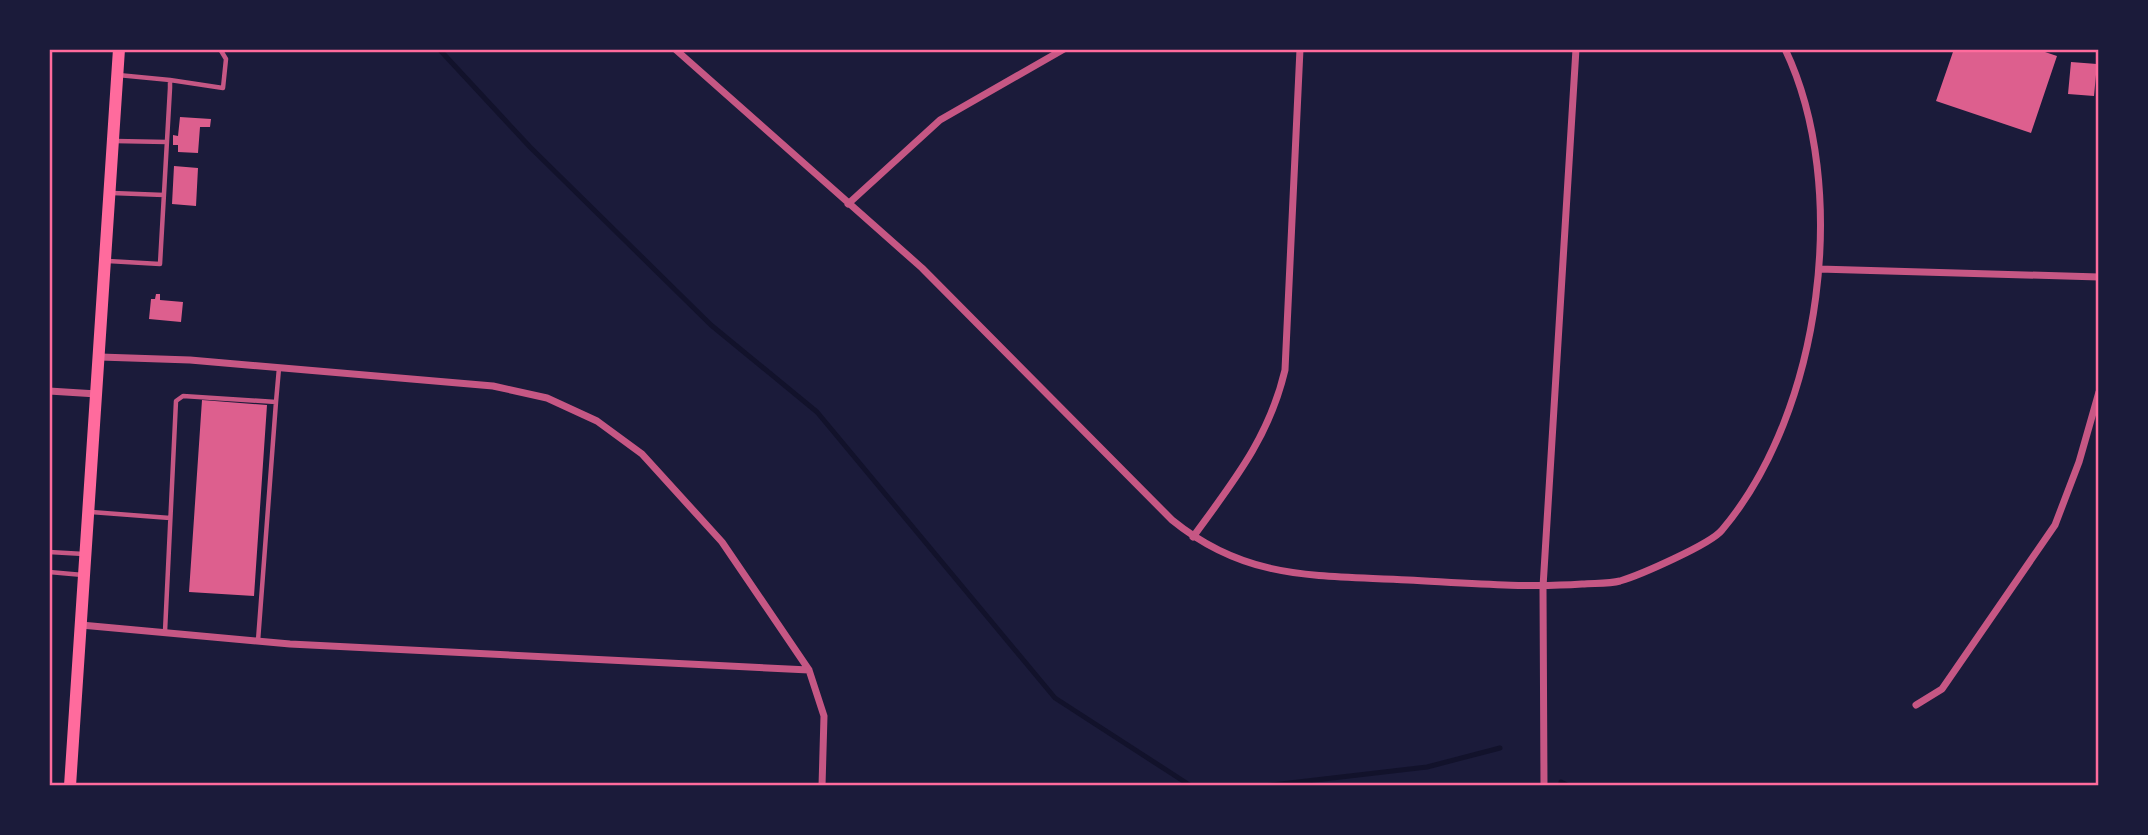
<svg xmlns="http://www.w3.org/2000/svg" width="2148" height="835" font-family="Barlow,sans-serif">
	<rect width="100%" height="100%" fill="#1b1b3a"/>
	<g fill="none" stroke-linecap="round" stroke-linejoin="round">
		<path stroke="#12122b" stroke-width="5" d="M439 49 530 147 711 325 817 412 1055 698 1191 786
			M1561 782 1569 786
			M1264 786 1427 767 1500 748"/>
	</g>
	<path fill="#dd5f8e" d="M1954 49H2036L2057 56 2031 133 1936 101Z
		M2071 62 2097 64 2094 96 2068 94Z
		M180 117 211 119 210 127H200L198 153 178 152V145H173V135L178 136Z
		M174 166 198 168 196 206 172 204Z
		M156 294H160V300L183 302 181 322 149 319 151 299H155Z
		M202 400 267 405 254 596 189 592Z"/>
	<g fill="none" stroke-linecap="round" stroke-linejoin="round">
		<path stroke="#c65784" stroke-width="4.5" d="M170 80 223 88 226 59 220 49
			M115 141 167 142
			M112 193 164 195
			M108 261 160 264 170 88V80L118 75
			M276 402 279 368
			M91 512 170 518
			M49 552 84 554
			M49 572 83 575
			M165 632 176 401 183 396 276 402 258 641"/>
		<path stroke="#c65784" stroke-width="7" d="M675 49 922 268 1172 520C1247 581 1316 575 1408 580 1466 583 1524 588 1582 584 1594 583 1609 584 1620 581 1640 575 1711 544 1722 530 1822 412 1851 187 1785 49
			M848 204 940 120 1064 49
			M1819 269 2099 277
			M100 357 190 360 493 386 547 398 597 421 642 454 722 542 809 670 824 716 822 786
			M49 391 97 394
			M1193 537C1233 482 1269 438 1285 370L1300 49
			M81 625 290 644 809 670
			M1916 705 1942 689 2055 525 2079 462 2099 392
			M1544 786 1543 587 1576 49"/>
		<path stroke="#ff6b9d" stroke-width="12" d="M70 786 119 49"/>
	</g>
	<rect width="2148" height="835" fill="none" stroke="#1b1b3a" stroke-width="102"/>
	<rect x="51" y="51" width="2046" height="733" fill="none" stroke="#ff6b9d" stroke-width="2.5"/>
</svg>
